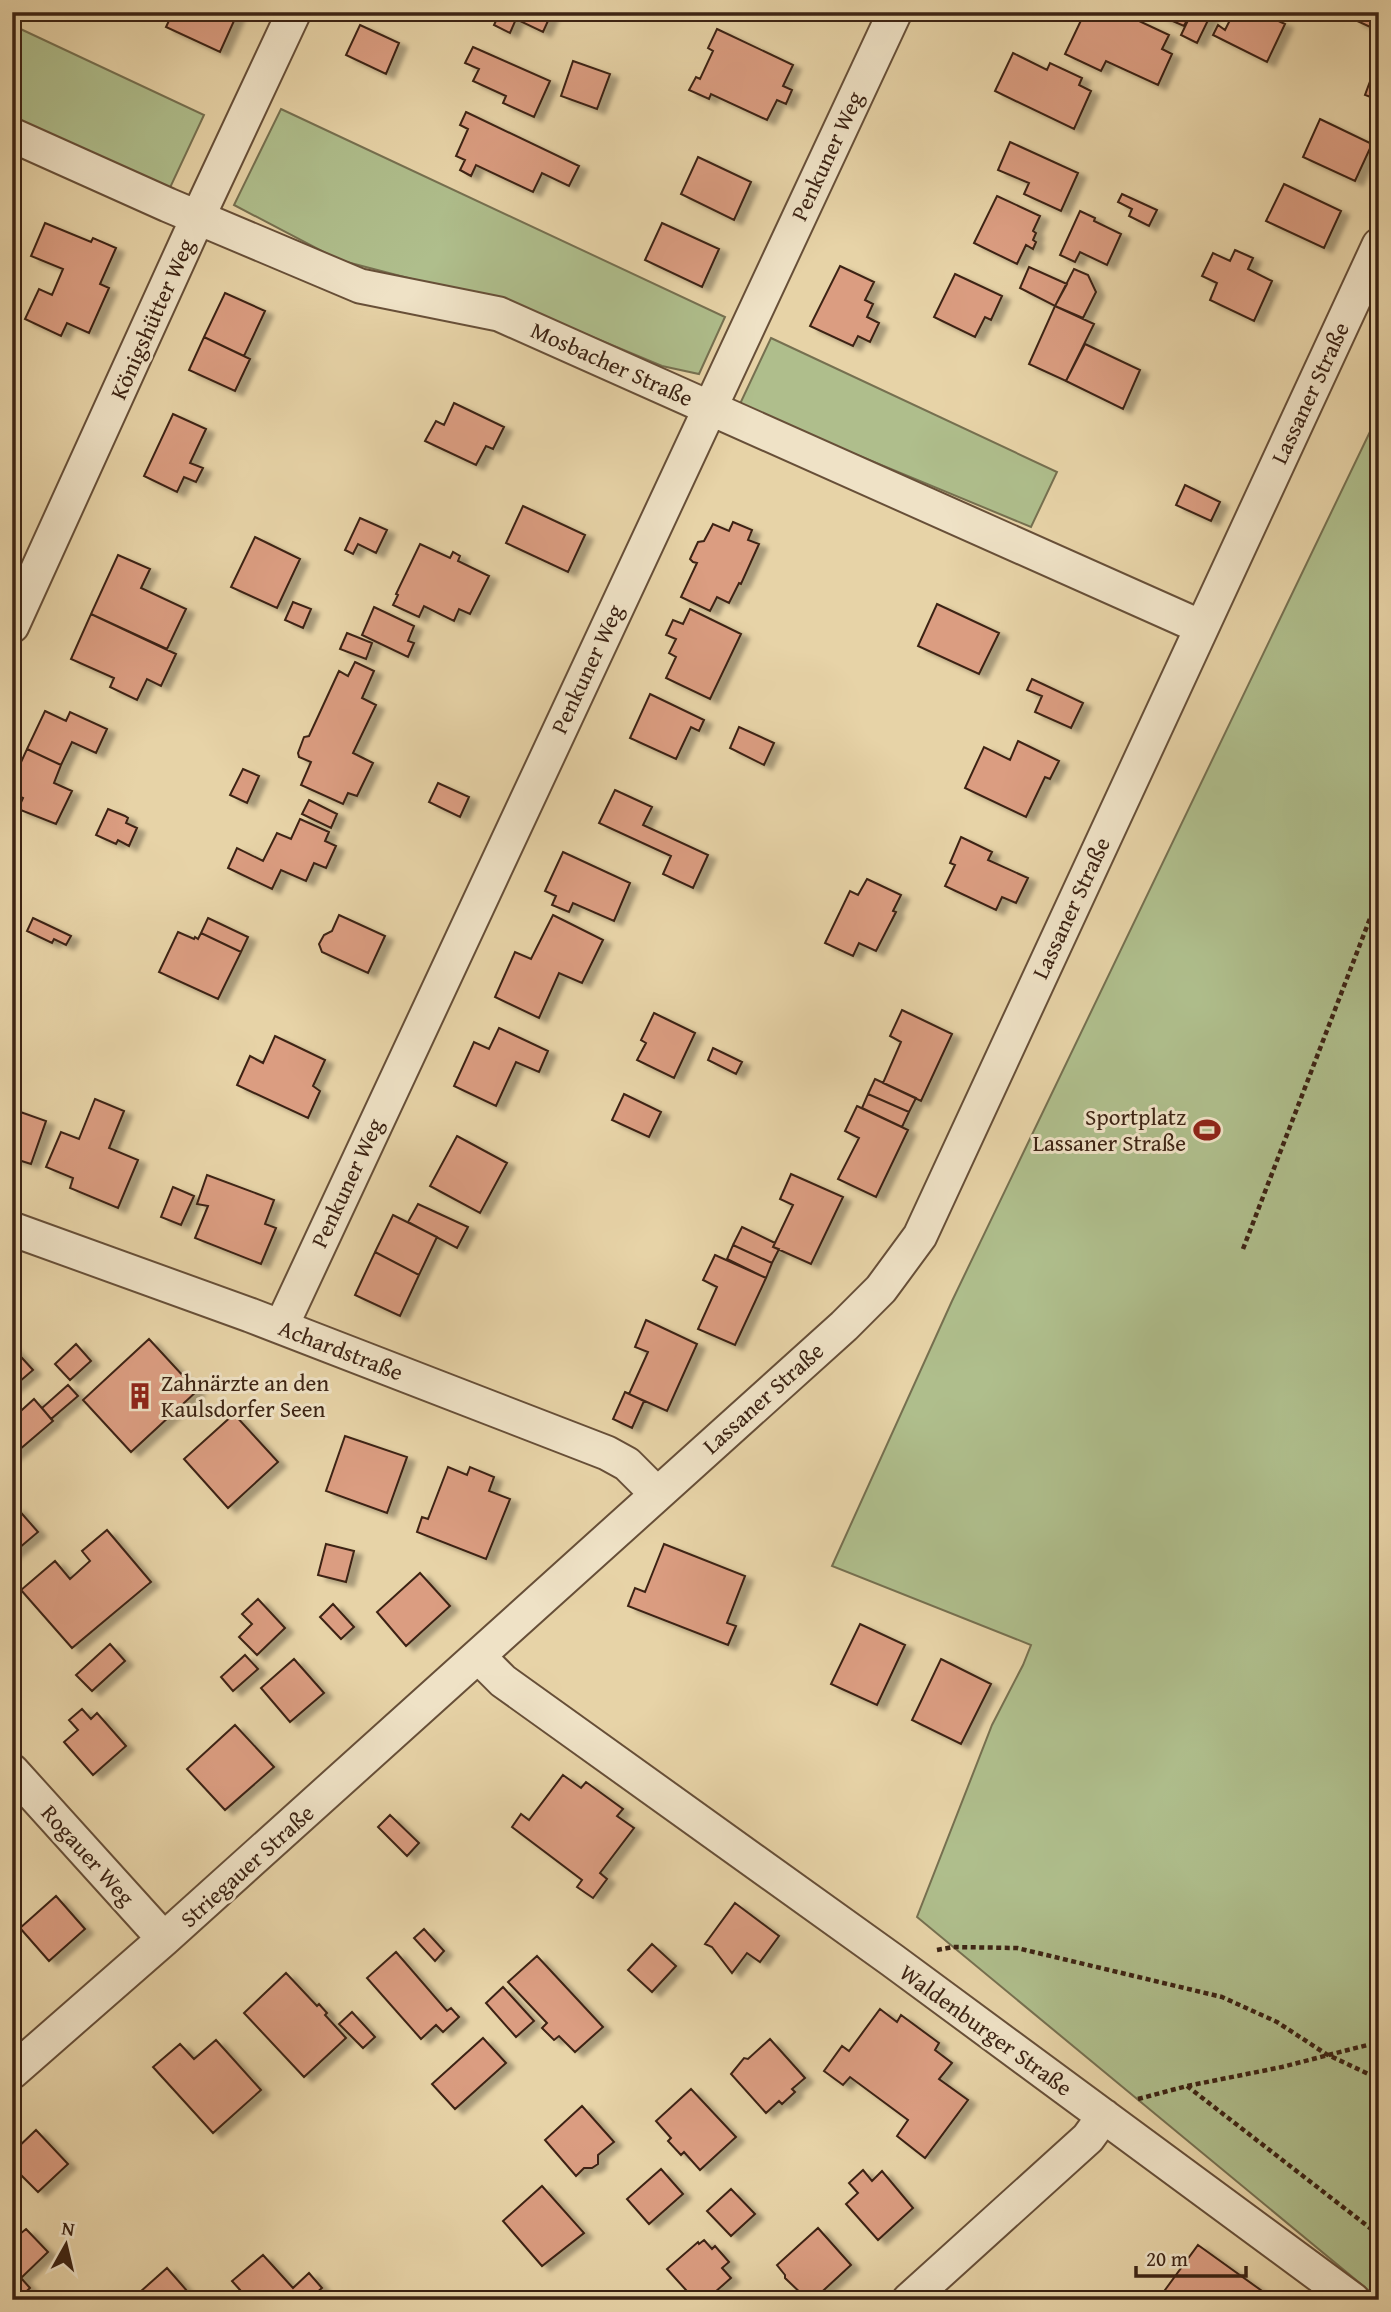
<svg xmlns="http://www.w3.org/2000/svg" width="1391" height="2312" font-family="'Gentium Book Plus',serif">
	<defs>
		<filter id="shadow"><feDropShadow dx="8" dy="4.5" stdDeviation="2" flood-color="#0004"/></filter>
	</defs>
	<rect width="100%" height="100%" fill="#e7d3a7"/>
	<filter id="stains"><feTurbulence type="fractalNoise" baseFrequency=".00286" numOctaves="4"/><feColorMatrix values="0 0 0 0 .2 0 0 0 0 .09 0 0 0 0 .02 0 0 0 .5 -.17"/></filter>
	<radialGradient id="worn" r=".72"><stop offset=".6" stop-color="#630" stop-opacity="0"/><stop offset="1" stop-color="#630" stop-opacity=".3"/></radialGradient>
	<path fill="#afbe8c" stroke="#767050" stroke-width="2" d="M12 25 204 115 168 192 12 122Z
		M281 109 725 317 699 374 662 366 523 308 339 260 234 205Z
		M771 338 1057 472 1031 527 739 406Z
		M1379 413V2299L917 1917 992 1725 1023 1665 1031 1645 832 1566 952 1301Z"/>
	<path fill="#db9d81" stroke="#3c2313" stroke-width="2" filter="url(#shadow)" d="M173 12H238L220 52 166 27Z
		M500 12H552L543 32 516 19 510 33 494 25Z
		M1085 12H1120L1169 35 1162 49 1172 54 1158 85 1106 61 1101 71 1065 54Z
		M1163 12H1191L1184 26 1161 16Z
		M1192 12H1212L1197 43 1181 35Z
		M1234 12H1259L1285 24 1267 62 1213 35 1218 25 1225 30Z
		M1359 12H1379V31L1355 20Z
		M360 25 399 43 386 74 346 55Z
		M717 29 793 65 783 86 792 90 786 104 777 100 767 120 711 94 709 99 689 90 696 77 700 79 713 51 708 48Z
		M473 47 550 81 534 117 503 103 506 96 473 81 479 69 465 63Z
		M1013 53 1047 70 1050 63 1082 78 1079 85 1091 91 1074 129 995 91Z
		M1378 60 1379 61V100L1365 95Z
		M573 61 610 74 597 109 561 96Z
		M466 112 579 166 569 186 542 173 533 192 476 165 471 176 460 170 465 160 456 156 468 129 460 125Z
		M1320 119 1372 144 1355 181 1303 157Z
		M1010 142 1078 173 1061 211 1024 194 1029 183 998 170Z
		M698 157 751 182 734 220 681 194Z
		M1284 184 1341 211 1324 248 1266 221Z
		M1122 194 1157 210 1149 226 1129 216 1132 209 1118 202Z
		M997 196 1040 216 1033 231 1036 233 1033 240 1036 242 1033 249 1026 245 1017 264 974 243Z
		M1080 211 1095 218 1094 221 1121 234 1107 265 1080 252 1075 262 1060 255Z
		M45 223 91 242 93 238 116 248 100 284 109 288 89 333 67 323 61 336 25 319 39 289 52 295 63 269 31 256Z
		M662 223 719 249 702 287 645 260Z
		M1235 250 1253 258 1248 269 1272 281 1254 321 1210 300 1217 283 1202 276 1213 253 1230 261Z
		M840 266 874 282 865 300 873 304 867 317 879 323 870 342 858 336 853 346 810 326Z
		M1029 267 1067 284 1055 306 1020 288Z
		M1074 269 1088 275 1096 292 1083 318 1055 306Z
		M955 274 1002 296 991 320 985 317 975 337 934 317Z
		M225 293 265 311 244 356 204 337Z
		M1055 306 1094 324 1066 381 1029 364Z
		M204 337 250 359 235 391 189 370Z
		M1085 344 1140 370 1123 409 1066 381Z
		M454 403 504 427 493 449 486 446 476 465 425 441 436 421 444 425Z
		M173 414 206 429 190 463 203 468 196 482 184 477 177 492 144 476Z
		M1185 485 1220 502 1211 521 1176 505Z
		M523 506 585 535 568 572 506 543Z
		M360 518 387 530 376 553 358 544 353 554 345 550Z
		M733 522 752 530 748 540 759 544 741 584 739 583 729 603 717 597 710 611 681 597 697 563 693 562 690 559 698 542 704 541 713 524 729 531Z
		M255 537 300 559 277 608 231 587Z
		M420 544 450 558 453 552 460 556 458 561 489 576 470 614 459 609 454 621 424 606 419 617 393 605 398 595 396 594Z
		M118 555 150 569 141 588 186 609 167 649 91 614Z
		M293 602 311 609 303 628 285 620Z
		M937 604 999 633 979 674 918 646Z
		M374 607 414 626 408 641 414 643 408 657 362 635Z
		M690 609 741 634 710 699 666 678 676 657 669 653 676 639 666 635 673 620 683 624Z
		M91 614 176 654 161 686 147 679 137 700 110 687 114 678 71 659Z
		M347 633 372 643 366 659 340 649Z
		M355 662 374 671 362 698 376 705 353 753 373 763 357 796 348 793 343 804 301 785 311 762 299 757 298 753 304 737 309 736 339 671 348 676Z
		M1032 679 1083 703 1071 728 1035 712 1042 696 1027 690Z
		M650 694 704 720 699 731 691 727 676 759 630 738Z
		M45 711 66 721 70 712 107 729 96 753 72 742 61 765 27 749Z
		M739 727 774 743 764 765 730 748Z
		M1018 741 1059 761 1050 779 1045 777 1026 817 965 788 984 747 1010 760Z
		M27 749 61 765 54 783 72 791 56 824 18 809 23 798 12 793V782Z
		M243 769 259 776 247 803 230 795Z
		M438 783 469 797 460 817 429 802Z
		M615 790 652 807 643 825 708 855 693 888 663 874 671 856 599 823Z
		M309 800 337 814 331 828 302 814Z
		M108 809 125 816 128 818 126 823 137 828 129 846 118 840 116 844 96 835Z
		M300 819 329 832 325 841 336 846 326 868 314 863 306 881 281 870 272 889 228 868 237 848 263 861 277 833 291 839Z
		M961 837 992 852 988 860 1028 878 1016 903 1002 897 996 910 945 886 955 865 950 863Z
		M563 852 630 883 614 921 573 903 569 912 552 905 556 896 545 891Z
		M867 879 901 895 893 911 896 912 876 951 859 943 853 956 825 943 850 891 858 895Z
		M339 915 385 936 368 973 322 952 319 944 324 935 332 931Z
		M553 915 603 940 582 983 559 973 539 1018 495 997 515 952 531 959Z
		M33 918 71 936 66 945 54 939 52 943 27 931Z
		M208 918 248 937 241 952 201 933Z
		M178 932 194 939 195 937 198 939 201 933 241 952 218 999 159 972Z
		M902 1010 952 1034 921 1101 883 1083 901 1042 890 1036Z
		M654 1013 695 1033 674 1078 637 1060 646 1043 641 1040Z
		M499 1028 548 1051 539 1072 516 1062 496 1106 454 1086 474 1042 489 1049Z
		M275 1036 325 1060 313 1086 320 1091 308 1118 237 1085 250 1056 263 1063Z
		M713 1048 742 1062 736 1074 708 1060Z
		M875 1079 916 1098 909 1112 868 1094Z
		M624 1094 661 1112 649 1137 612 1120Z
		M868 1094 909 1112 902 1127 862 1108Z
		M95 1099 124 1111 109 1148 138 1160 118 1208 70 1188 73 1178 46 1167 61 1132 79 1139Z
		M857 1106 908 1130 876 1197 838 1179 859 1138 845 1131Z
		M12 1109 46 1121 31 1164 12 1158Z
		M457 1136 507 1163 480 1213 430 1186Z
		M791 1174 843 1197 811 1264 773 1247 793 1205 780 1199Z
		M207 1175 274 1200 265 1224 276 1228 261 1264 195 1238 208 1206 197 1204Z
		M173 1187 194 1196 181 1225 161 1217Z
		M418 1204 468 1227 457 1248 408 1222Z
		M393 1215 437 1237 419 1275 375 1252Z
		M742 1227 775 1243 773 1247 779 1249 772 1263 733 1245Z
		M733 1245 772 1263 766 1278 727 1259Z
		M375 1252 419 1275 400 1316 355 1295Z
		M715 1255 766 1278 735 1345 698 1329 717 1287 703 1280Z
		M646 1320 697 1344 667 1411 629 1394 648 1352 635 1347Z
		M149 1339 197 1391 131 1452 83 1400Z
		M76 1344 91 1361 70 1380 55 1364Z
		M12 1347 33 1370 12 1388Z
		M68 1385 78 1396 51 1419 42 1408Z
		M625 1392 644 1401 632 1428 613 1419Z
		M34 1399 53 1421 12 1456V1419Z
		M234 1414 278 1462 228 1508 184 1459Z
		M345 1436 407 1457 387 1513 326 1491Z
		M448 1467 467 1475 470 1467 494 1477 489 1491 510 1499 486 1559 417 1532 422 1517 428 1519Z
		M16 1507 38 1532 12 1554V1510Z
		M107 1530 151 1582 72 1648 21 1590 55 1561 70 1579 90 1561 82 1551Z
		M326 1544 354 1551 346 1582 318 1575Z
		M664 1544 745 1576 727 1623 736 1626 728 1645 628 1606 635 1588 645 1592Z
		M420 1573 450 1606 406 1646 377 1612Z
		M258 1599 285 1628 257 1655 239 1637 252 1624 242 1614Z
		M333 1604 354 1627 341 1639 320 1617Z
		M860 1624 905 1645 877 1705 831 1684Z
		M110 1644 125 1661 92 1691 76 1675Z
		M245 1655 258 1669 233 1691 221 1677Z
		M294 1659 324 1693 290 1722 261 1688Z
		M941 1659 991 1684 961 1744 912 1720Z
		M82 1709 91 1719 97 1713 126 1746 93 1775 64 1742 78 1730 69 1720Z
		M235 1725 274 1767 225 1810 187 1769Z
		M563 1775 581 1788 586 1782 623 1809 617 1816 634 1828 600 1873 607 1879 593 1898 577 1887 582 1880 512 1827 521 1814 529 1820Z
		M390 1815 419 1843 407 1856 378 1827Z
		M56 1896 85 1929 49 1961 20 1928Z
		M735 1903 779 1936 760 1962 747 1953 732 1973 712 1947 705 1944Z
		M424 1929 444 1951 435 1961 414 1938Z
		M652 1944 676 1966 652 1992 628 1970Z
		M396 1952 447 2011 451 2008 459 2017 443 2032 436 2025 421 2039 367 1978Z
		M537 1956 603 2027 575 2052 559 2036 554 2040 542 2028 547 2023 508 1982Z
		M286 1973 317 2006 319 2004 327 2013 325 2015 346 2038 304 2077 244 2013Z
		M503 1987 534 2021 516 2037 486 2003Z
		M880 2009 897 2022 901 2015 939 2043 935 2050 952 2063 939 2079 968 2100 925 2158 897 2136 908 2120 850 2077 843 2085 824 2071 842 2046 849 2051Z
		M352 2012 375 2037 363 2048 339 2024Z
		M483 2038 506 2063 455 2109 432 2084Z
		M770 2039 805 2078 792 2089 795 2092 782 2104 779 2101 766 2113 731 2074 744 2058 748 2059Z
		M216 2040 261 2090 213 2133 153 2067 180 2044 194 2059Z
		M691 2089 736 2137 700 2170 684 2152 681 2155 668 2141 671 2138 656 2121Z
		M582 2106 614 2142 598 2155V2164L592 2168H584L576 2176 545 2140Z
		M36 2130 68 2164 38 2192 12 2166V2153Z
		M661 2169 683 2194 649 2224 627 2199Z
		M863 2170 872 2181 882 2171 913 2208 878 2240 846 2204 858 2193 849 2183Z
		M542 2186 584 2233 542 2266 503 2221Z
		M731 2189 755 2214 731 2236 707 2211Z
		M818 2228 851 2265 813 2300H808L785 2278V2275L777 2265Z
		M26 2229 48 2252 21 2278 30 2288 17 2300H13L12 2237 14 2239Z
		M704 2240 712 2249 715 2246 729 2262 722 2268 731 2278 706 2300H695L667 2269 698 2242 699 2244Z
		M1198 2245 1269 2296 1266 2300H1179L1165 2290Z
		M263 2255 293 2288 309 2273 322 2288 308 2300H249L232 2281Z
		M167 2268 195 2300H131Z"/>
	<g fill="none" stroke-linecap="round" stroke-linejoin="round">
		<defs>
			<path id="street" d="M12 135 168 205 360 286 499 314 1201 627
				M12 626 198 217 294 12
				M12 1229 250 1315 607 1453 627 1464 656 1493
				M281 1327 895 12
				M479 1657 503 1681 892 1960 1353 2300
				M12 1771 164 1939
				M12 2072 164 1939 844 1326 881 1289 920 1236 1379 245
				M909 2300 1088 2138 1104 2116"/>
		</defs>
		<use href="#street" stroke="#674f38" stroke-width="37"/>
		<path stroke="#3c2313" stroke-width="4.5" stroke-dasharray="5 3.5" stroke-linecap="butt" d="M1243 1249 1379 895
			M937 1950 953 1947 1017 1948 1222 1997 1277 2022 1326 2054 1379 2079
			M1187 2086 1379 2235
			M1138 2099 1187 2086 1282 2067 1379 2042"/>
		<use href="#street" stroke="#efe2c6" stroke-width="33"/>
	</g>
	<defs>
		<symbol id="stadium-bare" viewBox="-9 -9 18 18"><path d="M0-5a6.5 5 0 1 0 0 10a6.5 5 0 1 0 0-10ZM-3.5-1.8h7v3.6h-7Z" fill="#8f2418" stroke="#efe2c6" stroke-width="2.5" paint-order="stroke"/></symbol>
		<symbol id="building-bare" viewBox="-9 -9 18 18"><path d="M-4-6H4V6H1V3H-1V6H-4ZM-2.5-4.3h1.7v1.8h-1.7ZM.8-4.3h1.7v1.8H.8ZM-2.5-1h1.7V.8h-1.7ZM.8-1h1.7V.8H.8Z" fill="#8f2418" stroke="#efe2c6" stroke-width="2.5" paint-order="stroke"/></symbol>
	</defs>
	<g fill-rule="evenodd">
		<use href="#stadium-bare" x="1188" y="1111" width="38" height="38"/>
		<use href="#building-bare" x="121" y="1377" width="38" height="38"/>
	</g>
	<g text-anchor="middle" stroke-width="6" stroke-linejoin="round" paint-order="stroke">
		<g font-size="23" fill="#3c2313" stroke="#efe2c6">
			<text transform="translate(827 156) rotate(-65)" y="8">Penkuner Weg</text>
			<text transform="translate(152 319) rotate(-66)" y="8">Königshütter Weg</text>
			<text transform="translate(612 364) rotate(24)" y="8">Mosbacher Straße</text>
			<text transform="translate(1310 393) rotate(-65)" y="8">Lassaner Straße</text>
			<text transform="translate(587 669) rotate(-65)" y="8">Penkuner Weg</text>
			<text transform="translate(1071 908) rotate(-65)" y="8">Lassaner Straße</text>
			<text transform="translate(347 1183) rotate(-65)" y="8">Penkuner Weg</text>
			<text transform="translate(341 1350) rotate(21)" y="8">Achardstraße</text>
			<text transform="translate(763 1398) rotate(-42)" y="8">Lassaner Straße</text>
			<text transform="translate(88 1855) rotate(48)" y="8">Rogauer Weg</text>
			<text transform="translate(247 1866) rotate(-42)" y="8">Striegauer Straße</text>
			<text transform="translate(986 2030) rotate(36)" y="8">Waldenburger Straße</text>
		</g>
		<g font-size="23" fill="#3c2313" stroke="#efe2c6" text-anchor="end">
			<text x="1186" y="1125">Sportplatz<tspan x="1186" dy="26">Lassaner Straße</tspan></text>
			<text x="161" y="1391" text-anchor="start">Zahnärzte an den<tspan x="161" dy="26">Kaulsdorfer Seen</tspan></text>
		</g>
	</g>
	<rect width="1391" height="2312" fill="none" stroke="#e7d3a7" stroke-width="42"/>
	<rect x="14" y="14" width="1363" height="2284" fill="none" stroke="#3c2313" stroke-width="3.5"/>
	<rect x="21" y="21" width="1349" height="2270" fill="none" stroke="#3c2313" stroke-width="2"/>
	<g transform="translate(66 2245) rotate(8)" stroke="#efe2c6" stroke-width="5" paint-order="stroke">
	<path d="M0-5L12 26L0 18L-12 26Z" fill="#3c2313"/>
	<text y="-10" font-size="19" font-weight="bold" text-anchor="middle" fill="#3c2313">N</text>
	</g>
	<path d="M1136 2266v10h110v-10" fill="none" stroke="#3c2313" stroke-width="3.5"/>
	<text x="1146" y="2266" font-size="21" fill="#3c2313" stroke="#efe2c6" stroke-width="5" paint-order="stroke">20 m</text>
	<rect width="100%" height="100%" filter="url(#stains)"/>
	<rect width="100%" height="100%" fill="url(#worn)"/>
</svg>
